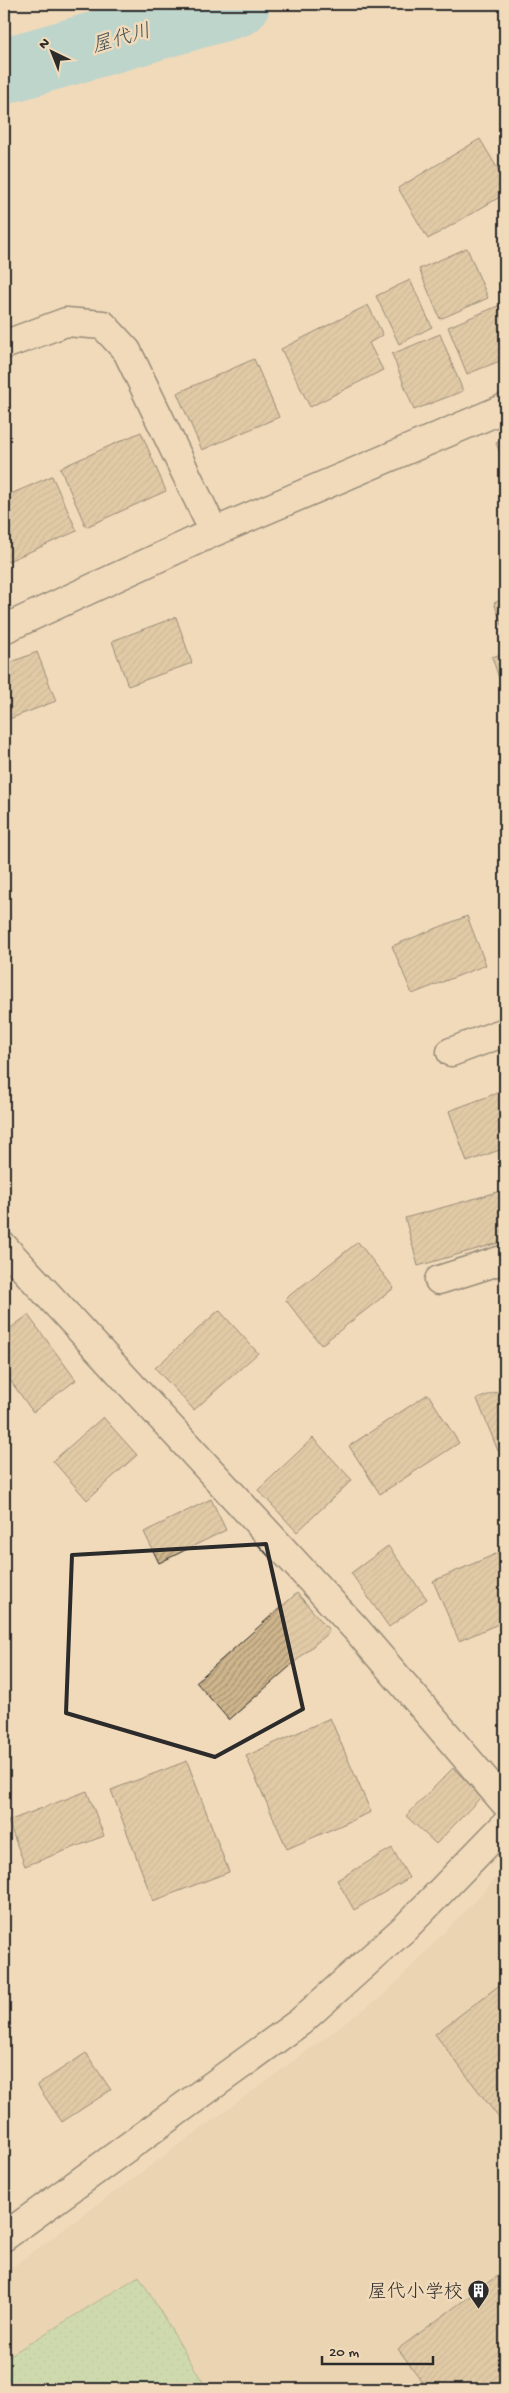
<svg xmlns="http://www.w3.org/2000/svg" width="509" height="2393" font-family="'Gochi Hand','Klee One',sans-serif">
	<defs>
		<pattern id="park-dots" width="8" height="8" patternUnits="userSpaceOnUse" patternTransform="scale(1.25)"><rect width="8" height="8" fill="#a5da9d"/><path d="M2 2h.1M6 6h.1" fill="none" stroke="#8ebb87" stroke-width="1.8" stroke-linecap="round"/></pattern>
		<pattern id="building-hatch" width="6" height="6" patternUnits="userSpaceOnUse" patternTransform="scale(1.25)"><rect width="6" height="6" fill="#ceb58c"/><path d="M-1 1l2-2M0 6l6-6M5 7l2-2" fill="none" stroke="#a79373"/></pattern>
	</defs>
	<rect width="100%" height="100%" fill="#f1daba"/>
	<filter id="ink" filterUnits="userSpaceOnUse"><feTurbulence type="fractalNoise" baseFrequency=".02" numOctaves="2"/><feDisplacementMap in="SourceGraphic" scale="10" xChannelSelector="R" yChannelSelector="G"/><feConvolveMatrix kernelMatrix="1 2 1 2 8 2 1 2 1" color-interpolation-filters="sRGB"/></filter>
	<g filter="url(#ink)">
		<path fill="#e2cca9" d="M505 1869V2389H4V2273L386 1993Z"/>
		<path fill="url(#park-dots)" stroke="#688264" d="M139 2276 207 2389H4V2359Z"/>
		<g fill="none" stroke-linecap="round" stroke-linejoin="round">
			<path stroke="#81cee0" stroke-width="66" d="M4 71 237 4"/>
		</g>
		<path fill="url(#building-hatch)" stroke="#2b2b2b" d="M480 139 505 181V194L428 239 398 188Z
			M467 248 488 298 440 319 419 269Z
			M410 280 432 327 399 344 376 296Z
			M505 303V359L467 374 448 327Z
			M368 305 383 335 369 343 383 370 310 407 281 349Z
			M440 334 463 391 414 410 392 354Z
			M254 359 279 417 202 450 177 393Z
			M141 432 166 491 86 527 60 468Z
			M505 440V466L496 443Z
			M52 476 77 531 4 563V497Z
			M505 598V633L494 603Z
			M176 617 192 663 128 686 112 641Z
			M37 652 56 701 4 721V665Z
			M505 653V696L492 657Z
			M467 916 486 965 412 994 392 946Z
			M505 1090V1148L467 1162 449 1111Z
			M505 1190V1241L418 1266 405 1218Z
			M358 1242 394 1288 321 1345 285 1299Z
			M219 1310 258 1353 194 1410 155 1368Z
			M28 1315 76 1380 33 1412 4 1372V1333Z
			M505 1389V1448L498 1451 477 1399Z
			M428 1394 459 1443 380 1494 349 1446Z
			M103 1417 137 1455 87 1500 53 1461Z
			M313 1438 352 1480 297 1532 258 1490Z
			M211 1499 226 1530 159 1563 144 1532Z
			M388 1546 427 1599 389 1627 351 1573Z
			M505 1550V1621L459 1641 433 1581Z
			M297 1593 330 1631 229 1720 196 1682Z
			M330 1718 371 1812 287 1849 246 1756Z
			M187 1761 229 1872 153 1901 111 1790Z
			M453 1768 482 1796 436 1844 406 1816Z
			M87 1791 104 1836 25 1866 8 1821Z
			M392 1848 409 1878 354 1910 337 1880Z
			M505 1981V2126L435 2034Z
			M86 2053 111 2090 62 2122 37 2085Z
			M505 2270V2389H428L398 2349Z"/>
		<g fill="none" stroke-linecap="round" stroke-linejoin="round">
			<defs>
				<path id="minor" d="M4 345 66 322 103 325 127 351 214 532 505 408
					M4 629 214 532
					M451 1052 505 1032
					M4 1247 356 1629 505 1803
					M439 1280 505 1259
					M4 2237 300 2022 406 1927 505 1825"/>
			</defs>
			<use href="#minor" stroke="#2b2b2b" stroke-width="31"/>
			<use href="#minor" stroke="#f1daba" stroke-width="28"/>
		</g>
	</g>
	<path d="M0 0H509V2393H0ZM266 1544 303 1709 215 1757 66 1713 72 1555Z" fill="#f1daba" fill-opacity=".55" fill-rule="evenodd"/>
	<path fill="none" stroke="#2b2b2b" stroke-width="4" stroke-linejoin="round" d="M266 1544 303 1709 215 1757 66 1713 72 1555Z"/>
	<defs>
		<symbol id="building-pin" viewBox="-11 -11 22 30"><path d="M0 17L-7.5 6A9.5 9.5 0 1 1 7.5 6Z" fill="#2b2b2b" stroke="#f1daba"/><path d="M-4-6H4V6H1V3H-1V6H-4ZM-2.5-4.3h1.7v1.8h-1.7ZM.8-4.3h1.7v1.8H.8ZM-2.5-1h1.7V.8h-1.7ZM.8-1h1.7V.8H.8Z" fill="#fff"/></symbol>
	</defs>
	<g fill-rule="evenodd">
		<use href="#building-pin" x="466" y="2278" width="25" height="34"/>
	</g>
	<g text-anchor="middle" stroke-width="5" stroke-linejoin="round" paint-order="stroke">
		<g font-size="19" fill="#2b2b2b" stroke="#f1daba" text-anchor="end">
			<text x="463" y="2297">屋代小学校</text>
		</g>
		<g font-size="20" font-style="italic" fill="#3c4c4f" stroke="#f1daba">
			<text transform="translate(121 37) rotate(-16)" y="7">屋代川</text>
		</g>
	</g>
	<rect width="509" height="2393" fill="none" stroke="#f1daba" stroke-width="20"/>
	<rect x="10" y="10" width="489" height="2373" fill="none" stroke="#2b2b2b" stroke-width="2" filter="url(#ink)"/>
	<g transform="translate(52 52) rotate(317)" stroke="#f1daba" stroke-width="4" paint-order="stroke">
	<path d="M0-4L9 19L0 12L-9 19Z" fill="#2b2b2b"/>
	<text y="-8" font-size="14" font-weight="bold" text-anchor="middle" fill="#2b2b2b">N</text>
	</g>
	<path d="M322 2356v8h111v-8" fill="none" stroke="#2b2b2b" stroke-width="2.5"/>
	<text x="329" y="2356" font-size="15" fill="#2b2b2b" stroke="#f1daba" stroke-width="4" paint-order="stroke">20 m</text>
</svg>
